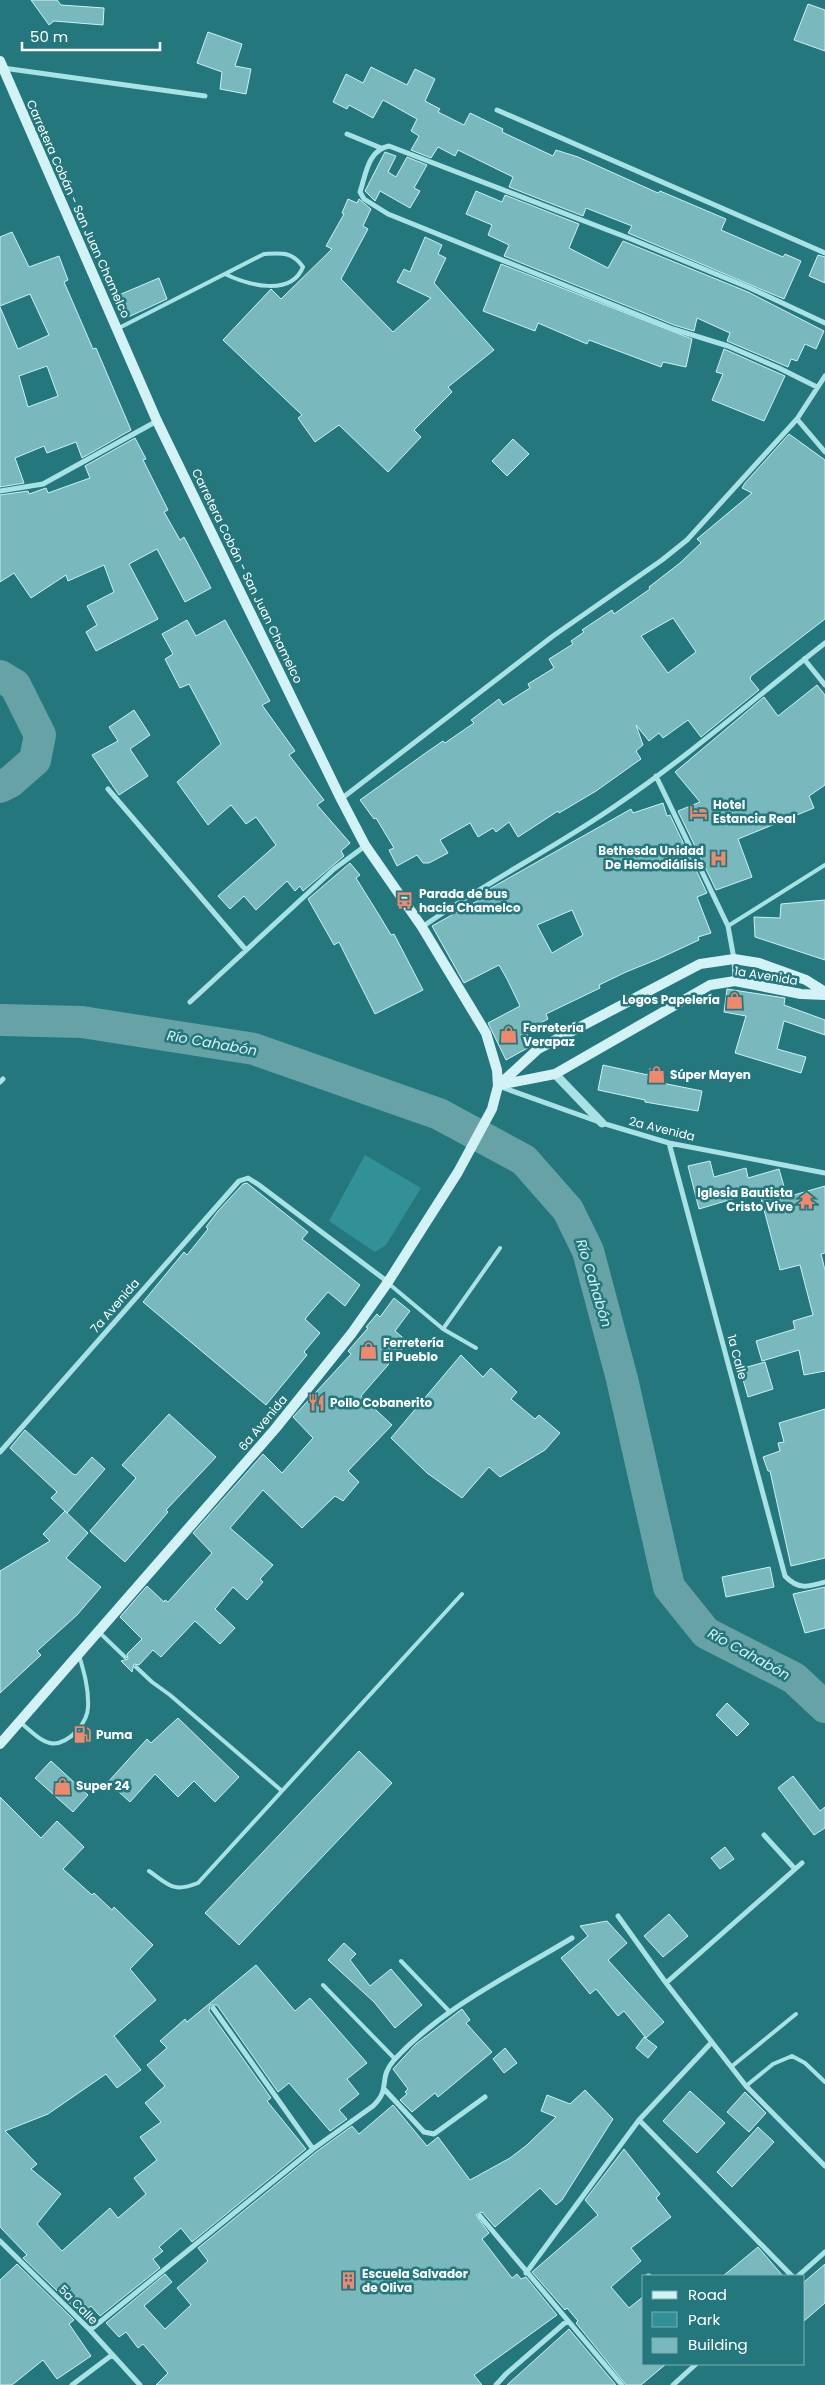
<svg xmlns="http://www.w3.org/2000/svg" width="825" height="2385" font-family="Poppins,sans-serif">
	<rect width="100%" height="100%" fill="#24777d"/>
	<path fill="#319196" d="M365 1155 421 1188 386 1245 375 1252 329 1221Z"/>
	<g fill="none" stroke-linecap="round" stroke-linejoin="round">
		<path stroke="#67a3a6" stroke-width="32" d="M0 676 15 685 40 735 35 760 10 782 0 787
			M0 1020 82 1022 254 1049 439 1114 524 1160 568 1210 588 1251 622 1379 669 1587 706 1633 794 1678 825 1707"/>
	</g>
	<path fill="#79b8bc" stroke="#cbf2f4" fill-rule="evenodd" d="M31 0H57L61 5 104 8 103 25 54 21 49 25Z
		M808 4 825 10V51L794 40Z
		M208 32 242 44 235 66 251 69 246 94 220 89 222 72 197 63Z
		M371 67 407 85 415 69 435 79 425 101 440 109 438 112 464 125 470 113 503 129 502 132 553 156 556 150 578 157 658 193 660 191 726 219 721 230 783 257 785 254 801 261 784 299 628 233 632 226 586 208 583 216 509 187 513 177 458 150 455 156 438 147 431 158 411 150 419 136 411 131 417 119 383 100 373 118 349 105 347 109 333 102 346 74 363 83Z
		M385 152 396 156 388 172 396 177 407 157 427 165 414 188 420 191 410 208 380 191 375 201 365 191Z
		M476 191 502 202 505 195 579 224 569 248 608 268 623 241 748 292 824 331 816 349 805 344 797 361 791 359 788 367 727 341 730 333 697 318 694 331 674 325 504 256 509 245 488 235 492 225 466 214Z
		M348 199 357 203 359 199 371 209 363 226 368 229 341 279 393 332 431 298 397 282 404 269 410 272 425 237 442 245 438 254 446 258 434 283 494 350 448 387 452 392 414 430 421 437 388 472 339 425 315 442 298 418 302 415 223 340 271 289 281 299 332 249 326 246 344 214 342 213Z
		M12 232 29 267 59 256 68 280 64 282 93 349 96 348 131 430 82 458 76 442 47 453 44 446 15 458 24 483 0 487V307L18 349 49 335 30 294 0 306V237ZM47 366 58 396 28 407 19 376Z
		M818 255 825 257V283L809 276Z
		M501 264 692 339 686 367 663 362 661 367 589 340 587 344 538 323 535 331 483 311Z
		M159 278 167 299 124 319 114 297Z
		M724 349 785 376 764 421 712 400 723 374 716 372Z
		M789 434 825 460V619L751 676 750 679 759 690 701 737 688 720 663 738 659 733 649 741 636 725 643 745 636 751 641 759 596 791 559 813 558 811 518 837 509 822 496 832 493 828 478 837 470 823 440 840 448 853 429 863H423L417 855 397 866 389 850 394 848 376 818 374 819 360 800 427 752 443 741 445 743 474 723 471 720 499 699 503 705 530 688 528 684 554 668 549 659 573 644 571 641 584 632 582 630 612 610 614 614 650 589 649 587 680 563 701 543 697 539 752 493 742 488 745 483ZM673 618 696 652 668 673 641 636Z
		M135 438 146 459 143 460 168 510 164 512 180 540 184 537 211 588 185 602 157 549 129 564 158 619 96 651 86 632 97 625 87 606 114 592 104 565 68 581 66 575 31 598 14 573 0 582V495L28 491 29 494 46 488 48 493 90 478 85 466Z
		M513 439 529 454 507 476 492 461Z
		M187 620 196 636 225 620 270 701 262 705 295 751 289 755 324 800 317 805 350 843 341 851 344 856 303 891 300 886 295 891 287 881 256 910 244 896 230 909 218 896 276 845 256 817 246 824 231 805 208 825 177 782 221 744 189 684 180 688 165 659 173 654 162 634Z
		M817 685 825 695V785L809 796 814 808 738 839 752 877 716 890 678 811 700 802 675 772 764 697 778 716Z
		M134 710 150 735 130 749 148 776 119 795 92 755 118 741 109 727Z
		M663 803 667 816 670 815 707 893 697 897 711 933 698 937 699 940 658 959 626 972 599 985 600 988 546 1014 548 1019 525 1031 533 1045 506 1060 488 1023 520 1006 507 979 499 965 464 983 432 926 488 895 486 891 491 888 631 809 633 813ZM572 910 583 935 552 953 537 925Z
		M350 863 360 875 356 878 379 915 391 935 394 934 423 990 375 1014 339 942 334 945 308 899Z
		M825 900V960L755 937 754 917 780 918 781 904Z
		M727 989 785 998 784 1005 825 1020V1035L784 1021 777 1049 806 1057 801 1073 735 1053 746 1016 724 1012Z
		M603 1065 648 1075 649 1069 664 1071 662 1083 702 1091 698 1111 645 1102V1100L598 1090Z
		M710 1161 714 1177 746 1168 748 1178 779 1169 787 1197 825 1186V1253L821 1254 825 1270V1371L804 1375 799 1350 762 1361 756 1341 795 1329 793 1321 813 1315 800 1265 780 1270 759 1191 699 1209 688 1166Z
		M247 1183 308 1232 302 1239 360 1285 345 1306 328 1292 305 1319 320 1333 304 1352 307 1355 266 1405 143 1302 184 1252 187 1255 208 1229 206 1227 218 1211 243 1184Z
		M394 1298 410 1311 395 1331 408 1342 361 1396 392 1425 348 1471 359 1482 343 1501 335 1496 302 1528 263 1490 230 1528 273 1565 260 1579 263 1582 247 1600 233 1587 215 1609 235 1628 220 1644 195 1621 161 1657 153 1650 139 1665 134 1664 132 1672 121 1661 128 1659 127 1654 142 1639 120 1617 147 1586 164 1602 165 1600 168 1602 212 1553 193 1533 263 1454 282 1473 313 1438 293 1417 351 1354 348 1351 368 1328 366 1327 377 1314 380 1317Z
		M461 1355 483 1377 491 1368 517 1392 511 1399 535 1419 539 1415 560 1433 545 1450 500 1477 489 1467 462 1498 427 1473 391 1438Z
		M765 1362 773 1389 748 1397 740 1369Z
		M825 1409V1558L791 1566 770 1471H768L763 1457 780 1451 778 1443 784 1442 779 1423Z
		M169 1414 216 1457 166 1510 168 1512 125 1562 90 1531 136 1478 122 1465Z
		M25 1430 73 1474 76 1475 92 1457 105 1469 67 1513 51 1498 57 1492 10 1448Z
		M65 1511 88 1533 66 1558 101 1587 77 1615 37 1651 41 1655 0 1693V1571L50 1541 43 1534Z
		M770 1567 774 1587 726 1597 722 1577Z
		M825 1587V1628L805 1633 793 1594Z
		M727 1703 749 1724 737 1736 716 1715Z
		M178 1718 239 1777 215 1802 194 1781 178 1797 155 1774 130 1802 108 1782 147 1739 151 1743Z
		M359 1751 392 1783 239 1945 205 1913Z
		M51 1761 88 1795 73 1812 35 1778Z
		M793 1776 820 1811 825 1807V1828L814 1835 778 1788Z
		M0 1797 41 1838 57 1821 84 1847 63 1869 92 1895 94 1893 112 1910 114 1907 153 1945 130 1969 156 2000 114 2036 141 2070 117 2088 106 2074 48 2114 5 2131 37 2164 31 2169 61 2194 37 2224 62 2251 110 2208 118 2218 146 2194 134 2178 157 2160 140 2137 161 2122 145 2103 165 2086 147 2065 167 2048 160 2041 185 2019 187 2022 256 1965 295 2011 310 1998 367 2063 347 2079 359 2094 339 2110 347 2119 330 2131 289 2083 278 2092 217 2005H210L209 2011 271 2098 267 2101 306 2149 192 2242 181 2228 159 2247 163 2251 153 2259 160 2268 100 2316 91 2306 81 2314 23 2258 27 2255 0 2227Z
		M725 1847 734 1859 720 1869 711 1858Z
		M669 1914 688 1936 663 1957 644 1936Z
		M607 1921 627 1943 608 1960 664 2022 646 2038 624 2011 618 2016 596 1989 590 1994 561 1958 588 1936 580 1926Z
		M344 1943 356 1954 350 1960 370 1986 391 1969 422 2005 395 2028 374 2002 328 1960Z
		M462 2009 470 2020 466 2023 492 2052 438 2097 435 2093 412 2112 400 2100 407 2094 405 2092 408 2089 393 2069 416 2044Z
		M644 2037 657 2047 648 2058 636 2048Z
		M505 2048 517 2063 504 2073 493 2059Z
		M585 2090 613 2119 562 2200 556 2205 540 2188 495 2227 482 2212 476 2215 489 2233 482 2239 512 2278 517 2274 521 2279 526 2277 557 2315 474 2375 482 2385H156L168 2373 143 2344 138 2348 126 2332 119 2337 106 2323 165 2274 172 2282 144 2306 165 2329 191 2305 177 2288 208 2261 198 2248 316 2152 352 2126 359 2134 393 2105 427 2146 438 2137 470 2180 510 2158 527 2145 556 2117 541 2111 547 2095 570 2104Z
		M690 2091 725 2123 697 2153 663 2121Z
		M745 2092 766 2113 749 2132 727 2112Z
		M758 2127 774 2142 732 2187 717 2172Z
		M624 2149 660 2194 656 2198 671 2217 631 2248 641 2261 611 2287 629 2308 644 2296V2364H666L641 2385H626L576 2323 578 2321 567 2308 565 2310 532 2272 598 2215 585 2200Z
		M758 2247 783 2276H723Z
		M17 2264 74 2320 69 2324 91 2356 57 2379 43 2360 12 2385H0V2280Z
		M825 2264V2303L804 2321V2282Z
		M569 2329 616 2385H507Z"/>
	<g fill="none" stroke-linecap="round" stroke-linejoin="round">
		<path stroke="#a8e2e5" stroke-width="4" d="M117 329 264 254C281 253 292 251 303 267 291 297 248 285 225 274
			M728 926 825 865
			M388 1283 443 1329 476 1348
			M443 1329 500 1248
			M100 1633 125 1657
			M136 1667 152 1682 170 1695 282 1791 462 1594
			M20 1722C41 1740 53 1755 77 1731 82 1725 88 1716 88 1707 89 1689 84 1672 79 1655
			M149 1871C169 1885 173 1893 198 1883L282 1791
			M401 1961 449 2011
			M323 1985 395 2059
			M731 2067 796 2014
			M746 2086 773 2064 792 2056 805 2063 825 2082"/>
		<path stroke="#a8e2e5" stroke-width="5" d="M3 68 205 96
			M497 110 825 253
			M347 134 381 148
			M817 387 779 368 728 346 673 329 388 214 364 199 360 192C366 174 368 150 389 146L631 239 750 288 825 323
			M797 419 825 452
			M0 491 43 484 157 421
			M804 659 825 685
			M656 776 728 926 734 959 735 981
			M108 789 246 950
			M341 799 553 636 662 560 687 540 797 419 825 376
			M422 927C486 882 555 848 618 804 690 755 756 697 825 643
			M190 1002 334 869 365 846
			M0 1082 3 1079
			M501 1087 602 1123 669 1143 825 1173
			M669 1143 785 1576C798 1590 808 1587 825 1582
			M0 1452 239 1181 248 1178 259 1185 388 1282
			M764 1835 795 1869
			M618 1916 666 1983 746 2086 825 2166
			M666 1983 802 1863
			M213 2008 313 2149
			M385 2090 424 2132 434 2134 485 2097
			M639 2120 792 2276
			M480 2216 622 2385
			M0 2241 90 2330 140 2385
			M526 2273 639 2120 711 2043
			M648 2276H649
			M798 2276 825 2252
			M90 2330 313 2149 373 2106C392 2088 377 2080 394 2060 443 2007 511 1975 572 1938
			M72 2385 112 2355
			M496 2385 506 2374 567 2321
			M673 2385 696 2364"/>
		<path stroke="#a8e2e5" stroke-width="9" d="M555 1074 602 1123"/>
		<path stroke="#d2f2f5" stroke-width="10" d="M0 61 157 421 341 799 365 845 422 927 486 1033 497 1070 498 1086 492 1109 458 1172 388 1282 352 1333 275 1429 0 1744
			M499 1085 555 1074 710 985 735 981 801 994 825 995
			M498 1086 538 1049 700 964 734 959 759 963 806 980 825 992"/>
	</g>
	<defs>
		<symbol id="hotel-bare" viewBox="-9 -9 18 18"><path d="M-6-4.5h1.5V1H6V5H4.5V3h-9V5H-6ZM-4 0a1.8 1.8 0 1 1 3.6 0ZM.5 0V-2.5h3Q6-2.5 6 0Z" fill="#ef886c" stroke="#24777d" stroke-width="2.5" paint-order="stroke"/></symbol>
		<symbol id="hospital-bare" viewBox="-9 -9 18 18"><path d="M-5-5h3v3.5h4V-5h3V5h-3V1.5h-4V5h-3Z" fill="#ef886c" stroke="#24777d" stroke-width="2.5" paint-order="stroke"/></symbol>
		<symbol id="bus-bare" viewBox="-9 -9 18 18"><path d="M-5-6H5V4H4V6H2V4H-2V6H-4V4H-5ZM-3.5-4V0h7V-4ZM-3.5 1.2v1.5H-2V1.2ZM2 1.2v1.5H3.5V1.2Z" fill="#ef886c" stroke="#24777d" stroke-width="2.5" paint-order="stroke"/></symbol>
		<symbol id="shop-bare" viewBox="-9 -9 18 18"><path d="M-5-2.5h2.3a2.7 3.5 0 0 1 5.4 0H5L5.5 6h-11ZM-1.5-2.5h3a1.5 2.3 0 0 0-3 0Z" fill="#ef886c" stroke="#24777d" stroke-width="2.5" paint-order="stroke"/></symbol>
		<symbol id="temple-bare" viewBox="-9 -9 18 18"><path d="M0-6L5-2H3V0L6.5 2.5H4V6H1.5V3h-3V6H-4V2.5H-6.5L-3 0V-2H-5Z" fill="#ef886c" stroke="#24777d" stroke-width="2.5" paint-order="stroke"/></symbol>
		<symbol id="restaurant-bare" viewBox="-9 -9 18 18"><path d="M-5-6h1v4h1v-4h1v4h1v-4h1v5L-1.5 .5V6h-2V.5L-5-1ZM5-6V6H3V1.5H1.5Q1.5-4 5-6Z" fill="#ef886c" stroke="#24777d" stroke-width="2.5" paint-order="stroke"/></symbol>
		<symbol id="fuel-bare" viewBox="-9 -9 18 18"><path d="M-5.5-6h7V0h2V4h1.3V-2.5L3-4.5l.8-.8L6-3V5H2.5V1h-1V6h-7ZM-4.2-4.7v3.2H.2V-4.7Z" fill="#ef886c" stroke="#24777d" stroke-width="2.5" paint-order="stroke"/></symbol>
		<symbol id="building-bare" viewBox="-9 -9 18 18"><path d="M-4-6H4V6H1V3H-1V6H-4ZM-2.5-4.3h1.7v1.8h-1.7ZM.8-4.3h1.7v1.8H.8ZM-2.5-1h1.7V.8h-1.7ZM.8-1h1.7V.8H.8Z" fill="#ef886c" stroke="#24777d" stroke-width="2.5" paint-order="stroke"/></symbol>
	</defs>
	<g fill-rule="evenodd">
		<use href="#hotel-bare" x="686" y="800" width="25" height="25"/>
		<use href="#hospital-bare" x="706" y="846" width="25" height="25"/>
		<use href="#bus-bare" x="392" y="888" width="25" height="25"/>
		<use href="#shop-bare" x="722" y="988" width="25" height="25"/>
		<use href="#shop-bare" x="496" y="1022" width="25" height="25"/>
		<use href="#shop-bare" x="644" y="1062" width="25" height="25"/>
		<use href="#temple-bare" x="794" y="1188" width="25" height="25"/>
		<use href="#shop-bare" x="356" y="1338" width="25" height="25"/>
		<use href="#restaurant-bare" x="304" y="1390" width="25" height="25"/>
		<use href="#fuel-bare" x="70" y="1722" width="25" height="25"/>
		<use href="#shop-bare" x="50" y="1774" width="25" height="25"/>
		<use href="#building-bare" x="336" y="2268" width="25" height="25"/>
	</g>
	<g text-anchor="middle" stroke-width="5" stroke-linejoin="round" paint-order="stroke">
		<g font-size="12" fill="#fff" stroke="#24777d">
			<text transform="translate(78 209) rotate(66)" y="4">Carretera Cobán - San Juan Chamelco</text>
			<text transform="translate(247 576) rotate(64)" y="4">Carretera Cobán - San Juan Chamelco</text>
			<text transform="translate(766 976) rotate(9)" y="4">1a Avenida</text>
			<text transform="translate(662 1129) rotate(14)" y="4">2a Avenida</text>
			<text transform="translate(115 1306) rotate(-49)" y="4">7a Avenida</text>
			<text transform="translate(737 1357) rotate(75)" y="4">1a Calle</text>
			<text transform="translate(263 1423) rotate(-50)" y="4">6a Avenida</text>
			<text transform="translate(78 2305) rotate(45)" y="4">5a Calle</text>
		</g>
		<g font-size="12" font-weight="bold" fill="#fff" stroke="#24777d" text-anchor="start">
			<text x="713" y="809">Hotel<tspan x="713" dy="14">Estancia Real</tspan></text>
			<text x="704" y="855" text-anchor="end">Bethesda Unidad<tspan x="704" dy="14">De Hemodiálisis</tspan></text>
			<text x="419" y="898">Parada de bus<tspan x="419" dy="14">hacia Chamelco</tspan></text>
			<text x="720" y="1004" text-anchor="end">Logos Papelería</text>
			<text x="523" y="1032">Ferretería<tspan x="523" dy="14">Verapaz</tspan></text>
			<text x="670" y="1079">Súper Mayen</text>
			<text x="793" y="1197" text-anchor="end">Iglesia Bautista<tspan x="793" dy="14">Cristo Vive</tspan></text>
			<text x="383" y="1347">Ferretería<tspan x="383" dy="14">El Pueblo</tspan></text>
			<text x="330" y="1407">Pollo Cobanerito</text>
			<text x="96" y="1739">Puma</text>
			<text x="76" y="1790">Super 24</text>
			<text x="362" y="2278">Escuela Salvador<tspan x="362" dy="14">de Oliva</tspan></text>
		</g>
		<g font-size="14" font-style="italic" fill="#d5f4f5" stroke="#24777d">
			<text transform="translate(212 1043) rotate(10)" y="5">Río Cahabón</text>
			<text transform="translate(594 1283) rotate(73)" y="5">Río Cahabón</text>
			<text transform="translate(749 1654) rotate(29)" y="5">Río Cahabón</text>
		</g>
	</g>
	<rect x="642" y="2275" width="162" height="90" fill="#24777d" stroke="#7cadb1"/>
	<rect x="652" y="2291" width="25" height="8" fill="#d2f2f5" stroke="#7cadb1"/>
	<text x="688" y="2300" font-size="15" fill="#ffffff">Road</text>
	<rect x="652" y="2312" width="25" height="15" fill="#319196" stroke="#7cadb1"/>
	<text x="688" y="2325" font-size="15" fill="#ffffff">Park</text>
	<rect x="652" y="2338" width="25" height="15" fill="#79b8bc" stroke="#7cadb1"/>
	<text x="688" y="2350" font-size="15" fill="#ffffff">Building</text>
	<path d="M22 42v8h138v-8" fill="none" stroke="#ffffff" stroke-width="2.5"/>
	<text x="30" y="42" font-size="15" fill="#ffffff" stroke="#24777d" stroke-width="4" paint-order="stroke">50 m</text>
</svg>
